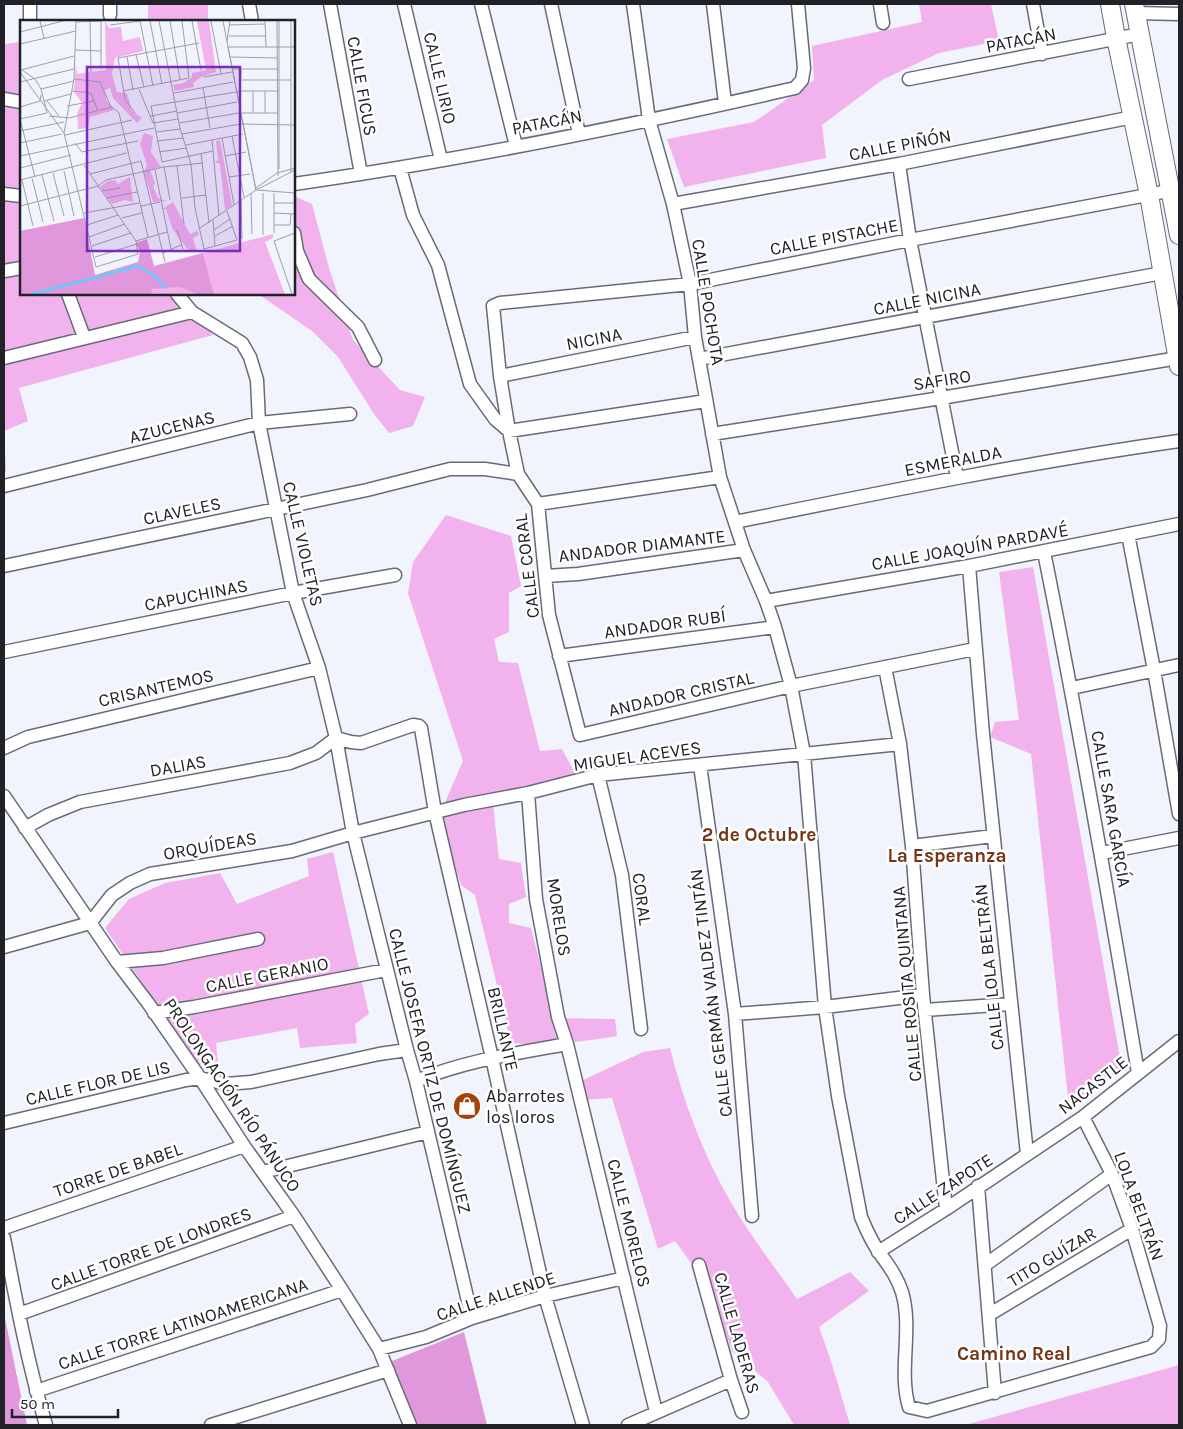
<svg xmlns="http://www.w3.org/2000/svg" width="1183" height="1429" font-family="Karla,sans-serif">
	<rect width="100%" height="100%" fill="#f2f4fd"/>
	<path fill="#f2b2ed" d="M148 4H208V21H148Z
		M919 4H991L999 41 939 53 882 80 822 125 826 158 684 187 667 139 754 122 814 80 812 46 922 22Z
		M21 42V294H176L213 335 19 388 28 421 4 431 6 472H4V44Z
		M294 196 312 204 329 268 353 340 400 390 425 397 413 426 389 433 374 414 338 357 312 331 258 294H294Z
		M446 515 511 536 521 586 509 593V632L494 639 499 662 518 663 540 751 562 749 576 775 492 794 499 859 521 863 526 897 509 904V923L531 928 554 1018 615 1019 617 1036C581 1042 548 1046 511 1043L475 895 461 885 439 816 463 761 408 593 413 562Z
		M1033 567 1122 1069 1069 1107 1031 754 990 737 995 722 1019 720 999 572Z
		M333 852 369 1014 355 1024 357 1043 300 1048 297 1028 216 1043 218 1062 198 1065 105 928 129 899 165 883 220 873 237 904 309 876 307 859Z
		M670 1048C684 1103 703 1155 732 1204 751 1237 775 1267 797 1299L850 1272 869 1291 819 1327 831 1361 850 1425H794L768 1382 732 1351 710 1289 675 1241 658 1249 612 1098 583 1100 581 1081 643 1052Z
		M1179 1365V1425H965Z"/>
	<path fill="#e097db" d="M4 1313 27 1425H4Z
		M464 1332 487 1425H406L377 1367Z"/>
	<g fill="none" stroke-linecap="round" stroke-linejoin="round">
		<defs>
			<path id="street" d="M249 4 252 21
				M330 4 361 174
				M404 4 441 160
				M481 4 516 146
				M551 4 579 134
				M633 4 649 120 673 204 690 284 695 337 720 477 744 550 766 601 775 627 791 686 804 754 825 1007 838 1096 861 1217C866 1229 871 1241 879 1252 888 1265 897 1276 902 1292 913 1329 898 1371 909 1407L927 1411 1151 1347 1159 1339 1160 1326 1132 1229 1112 1174 1083 1117
				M713 4 725 103
				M880 4 883 23
				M1033 4 1042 54
				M1136 13 1179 14
				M110 15V4
				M30 21V4
				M909 79 1140 34
				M4 99 21 102
				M899 164 910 240 957 477
				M400 168 413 215 438 265 470 384 495 419 509 431 706 401
				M294 184C462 160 629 126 795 88L802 80 804 68 798 4
				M4 194 21 196
				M673 204 899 164 1133 117
				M294 233 297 251 309 279 358 327 375 360
				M4 271 21 268
				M68 294 84 337
				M177 294 192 312 242 343 250 357 257 380 259 423 293 593 319 668 336 738 353 833 407 1050 416 1081 472 1318
				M4 358 192 312
				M699 359 1162 273
				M500 376 695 337
				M712 434 941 398 1178 358
				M4 486 259 423 350 414
				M538 504 720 477
				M735 522C883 492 1030 462 1179 441
				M1128 534 1154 670 1179 814
				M1044 552C1079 725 1109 899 1138 1073
				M4 566 367 490 450 469H485L518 474
				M969 566 983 734 1027 1154
				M545 576 578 574 744 550
				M766 601 969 566 1179 524
				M975 649 791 686 580 735 549 615 538 504 518 474 509 431 500 376 493 306 500 303 690 284 910 240 1179 189
				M4 652 293 593 395 575
				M559 656 775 627
				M885 667 900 744 912 846 923 995 946 1209
				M1072 688 1179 665
				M4 748 28 737 319 668
				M700 765 735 1014 752 1216
				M598 775 622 875 641 1029
				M528 793 536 899 558 1017 567 1044 656 1412
				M4 796 117 962 148 1003 200 1078 244 1146 294 1216 342 1290 379 1349 410 1425
				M25 828 48 815 80 802 290 763 316 753 336 738 351 742 361 743 413 725 419 726 421 728 435 812 492 1058 545 1296 583 1425
				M912 846 993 836
				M1102 853 1179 838
				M4 947 90 923 112 895 130 883 150 874 292 851 353 833 464 805 528 793 598 775 900 744
				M117 962 163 958 258 939
				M925 1010 1010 1004
				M154 1013 194 1007 386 970
				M735 1014 825 1007 923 995
				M416 1081C464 1061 517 1053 567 1044
				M4 1123 186 1080 200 1078 226 1084 251 1082 379 1054 407 1050
				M263 1172 428 1132
				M978 1186 995 1393
				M4 1228 244 1146
				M4 1238C16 1301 28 1364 46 1425
				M878 1252 946 1209 1083 1117 1179 1041
				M699 1265 731 1380 742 1412
				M985 1265 1112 1174
				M19 1314 294 1216
				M990 1314 1132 1229
				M379 1349 426 1337 472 1318 545 1296 624 1278
				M36 1391 342 1290
				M211 1425 388 1370
				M628 1425 731 1380"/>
			<path id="secondary" d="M1110 4 1116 38 1149 195 1179 366
				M1134 4 1179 235"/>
		</defs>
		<use href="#street" stroke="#686a77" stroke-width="15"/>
		<use href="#secondary" stroke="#686a77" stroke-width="20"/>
		<use href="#street" stroke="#fff" stroke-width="12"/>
		<use href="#secondary" stroke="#fff" stroke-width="18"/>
	</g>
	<defs>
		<symbol id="shop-disc" viewBox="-11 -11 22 22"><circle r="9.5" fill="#a54206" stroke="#fff"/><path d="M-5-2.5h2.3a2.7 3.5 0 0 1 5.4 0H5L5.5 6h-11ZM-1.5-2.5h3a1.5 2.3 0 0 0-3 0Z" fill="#fff"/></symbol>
	</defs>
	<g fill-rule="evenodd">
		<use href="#shop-disc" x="451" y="1090" width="32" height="32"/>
	</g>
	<g text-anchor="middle" stroke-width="5" stroke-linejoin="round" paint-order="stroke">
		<g font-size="18" fill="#212227" stroke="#fff">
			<text transform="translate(1021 40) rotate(-11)" y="6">PATACÁN</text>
			<text transform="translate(440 78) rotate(77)" y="6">CALLE LIRIO</text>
			<text transform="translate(362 86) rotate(80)" y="6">CALLE FICUS</text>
			<text transform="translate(547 122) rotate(-11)" y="6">PATACÁN</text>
			<text transform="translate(900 145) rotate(-11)" y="6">CALLE PIÑÓN</text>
			<text transform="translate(834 237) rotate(-11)" y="6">CALLE PISTACHE</text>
			<text transform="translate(927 299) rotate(-11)" y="6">CALLE NICINA</text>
			<text transform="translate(708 302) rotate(81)" y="6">CALLE POCHOTA</text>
			<text transform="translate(594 339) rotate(-11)" y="6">NICINA</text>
			<text transform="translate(942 380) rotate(-9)" y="6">SAFIRO</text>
			<text transform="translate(172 427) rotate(-14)" y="6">AZUCENAS</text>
			<text transform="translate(953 461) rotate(-11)" y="6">ESMERALDA</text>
			<text transform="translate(182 511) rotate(-12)" y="6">CLAVELES</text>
			<text transform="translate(303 544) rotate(77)" y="6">CALLE VIOLETAS</text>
			<text transform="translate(642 546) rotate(-7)" y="6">ANDADOR DIAMANTE</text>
			<text transform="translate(970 547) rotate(-10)" y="6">CALLE JOAQUÍN PARDAVÉ</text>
			<text transform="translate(527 566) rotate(-97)" y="6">CALLE CORAL</text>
			<text transform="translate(196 595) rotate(-11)" y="6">CAPUCHINAS</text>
			<text transform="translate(665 624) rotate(-8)" y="6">ANDADOR RUBÍ</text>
			<text transform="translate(156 688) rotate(-13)" y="6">CRISANTEMOS</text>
			<text transform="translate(681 694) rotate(-13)" y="6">ANDADOR CRISTAL</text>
			<text transform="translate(637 756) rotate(-8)" y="6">MIGUEL ACEVES</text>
			<text transform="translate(178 766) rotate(-10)" y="6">DALIAS</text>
			<text transform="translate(1111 809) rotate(80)" y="6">CALLE SARA GARCÍA</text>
			<text transform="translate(210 846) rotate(-10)" y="6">ORQUÍDEAS</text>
			<text transform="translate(642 899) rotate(82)" y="6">CORAL</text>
			<text transform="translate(559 917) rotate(81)" y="6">MORELOS</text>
			<text transform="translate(989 967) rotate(-96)" y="6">CALLE LOLA BELTRÁN</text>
			<text transform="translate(267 975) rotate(-11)" y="6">CALLE GERANIO</text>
			<text transform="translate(907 984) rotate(-95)" y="6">CALLE ROSITA QUINTANA</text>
			<text transform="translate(711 993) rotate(-97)" y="6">CALLE GERMÁN VALDEZ TINTÁN</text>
			<text transform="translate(503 1029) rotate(77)" y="6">BRILLANTE</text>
			<text transform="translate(430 1071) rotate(76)" y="6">CALLE JOSEFA ORTIZ DE DOMÍNGUEZ</text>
			<text transform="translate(98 1083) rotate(-13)" y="6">CALLE FLOR DE LIS</text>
			<text transform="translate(1093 1085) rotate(-38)" y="6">NACASTLE</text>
			<text transform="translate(232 1095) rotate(56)" y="6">PROLONGACIÓN RÍO PÁNUCO</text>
			<text transform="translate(118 1170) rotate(-19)" y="6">TORRE DE BABEL</text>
			<text transform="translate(943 1189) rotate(-33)" y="6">CALLE ZAPOTE</text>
			<text transform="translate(1139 1206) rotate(70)" y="6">LOLA BELTRÁN</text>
			<text transform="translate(629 1223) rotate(76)" y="6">CALLE MORELOS</text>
			<text transform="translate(151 1249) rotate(-20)" y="6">CALLE TORRE DE LONDRES</text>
			<text transform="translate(1052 1257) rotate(-31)" y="6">TITO GUÍZAR</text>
			<text transform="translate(496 1296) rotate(-18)" y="6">CALLE ALLENDE</text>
			<text transform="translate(183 1324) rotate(-18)" y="6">CALLE TORRE LATINOAMERICANA</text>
			<text transform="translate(737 1333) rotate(74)" y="6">CALLE LADERAS</text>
		</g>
		<g font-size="18" fill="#212227" stroke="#fff" text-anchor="start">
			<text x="486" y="1102">Abarrotes<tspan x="486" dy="21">los loros</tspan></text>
		</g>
		<g font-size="19" font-weight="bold" fill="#753415" stroke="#fff">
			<text x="759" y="841">2 de Octubre</text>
			<text x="947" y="862">La Esperanza</text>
			<text x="1014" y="1360">Camino Real</text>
		</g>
	</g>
	<g transform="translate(20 20)">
		<rect width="275" height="275" fill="#f2f4fd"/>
		<path d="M85 1 89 8 101 7 103 21 120 17 123 31 95 38 92 54 97 72 107 73 112 91 122 98 117 103 93 78 90 68 85 70 86 80 94 90 70 97 68 108 58 109 57 93 62 83 54 72 56 44 57 54 86 50ZM177 1H189L196 52 181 57 173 63 174 67 155 71 153 65 164 63 172 57V53L186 50ZM124 113 133 116 131 132 141 147 130 150 135 163 133 166 138 178 147 181 133 182 124 152 127 145 120 124ZM200 120 212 185 205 190 200 144 195 142 198 140 196 121ZM110 157 113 182 105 180 92 184 80 167 88 161 95 160 98 164ZM153 182 170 214 177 211 179 214 173 218 177 231 170 232 161 221 152 208 146 189H142ZM253 214V218L245 222 265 274H194L183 233ZM128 255 181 274H128Z" fill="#f2b2ed"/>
		<path d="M64 198 75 255 118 242 120 232 116 223 127 219 134 246 183 233 194 274H177L160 267 131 269 132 274H0V211Z" fill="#e097db"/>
		<path fill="none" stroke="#5cceff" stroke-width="2.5" d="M12 274 118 246 135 256 146 268"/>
		<path fill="none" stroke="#9ea0a7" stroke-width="1" d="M20 1 24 18M56 1 54 59 44 113 76 247 118 234 116 221 64 145M70 1 71 52M120 1 133 66M130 1 142 64M139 1 160 108 171 144 175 188 184 229 217 220 207 191M150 1 160 60M172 1 181 50M191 1 201 54M203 1 236 170M245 1 246 27M257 1 258 156M56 2 81 1M90 5 120 1M209 5 245 4M0 12 43 1M209 16H245M207 21 210 1M0 24 56 11M208 27 236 170M208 27H275M55 30 81 31M116 35 124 67M107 37 113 70M211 37 257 38M81 49V1M213 49H258M1 50 54 36M0 52 44 113M184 57 212 52M54 59 80 62 90 85 99 93 128 217M222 60H271M0 62 54 49M183 68 190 108M21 69 54 61M119 69 133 103 158 99M52 71 71 73 78 91M103 71 169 58 162 1M233 71V93M245 71V93M154 73 213 62M24 81 51 74M27 81 39 96M220 82 221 49M47 86 74 81M0 87 20 81 21 75M115 93 105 79 98 38 179 23M157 93 217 82M222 93H257M29 96 49 98 92 87M131 96 157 91M0 99 27 93 21 69 15 59 2 50M0 99 15 157M159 103 219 93M0 111 44 102M136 112 160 109M162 114 221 104 275 105M45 115 112 100M212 116 224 177M202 118 214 185M192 120 199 196M137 121 163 118M0 123 42 114M55 123 62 132 118 121M166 125 223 114M193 131 142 142 131 86 222 71H259M139 132 167 128M181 133 189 203M0 136 134 108M205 136 226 132M157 146 164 204M144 147 150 180M0 148 51 135M259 149V1M135 150 151 229M44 151 54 196M271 152V1M33 153 44 196M70 154 121 141 145 242M22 155 34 201M209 157 230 154M12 158 23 202M0 160 107 133M2 160 13 206M236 168 257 153 275 148M237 170 275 173M82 171 100 168M231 173 232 214M243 173V215M254 173V213M87 178 117 172M162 178 186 175M221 180 222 219M254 183H275M0 186 78 166 86 160 144 147 183 143M121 186 140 182M64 193 119 183M254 193 275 194M102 198 122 193M193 200 195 226M67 205 98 195M254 205H270L271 194M180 208 236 170 275 150M157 210 163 229M194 210 210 199M195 216 213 206M69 217 105 204M116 221 147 212M72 226 111 213M143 233 161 225M75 237 117 224M272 274 254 221 275 213"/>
		<path fill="#7b2cbf" fill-opacity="0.15" stroke="#7b2cbf" stroke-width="2.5" d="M67 47H220V231H67Z"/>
		<rect width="275" height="275" fill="none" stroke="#212227" stroke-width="2.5"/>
	</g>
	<rect width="1183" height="1429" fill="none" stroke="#212227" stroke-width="10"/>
	<path d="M12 1409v8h106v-8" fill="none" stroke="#212227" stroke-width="2.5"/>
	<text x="20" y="1409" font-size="15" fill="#212227" stroke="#ffffff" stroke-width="4" paint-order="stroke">50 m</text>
</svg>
